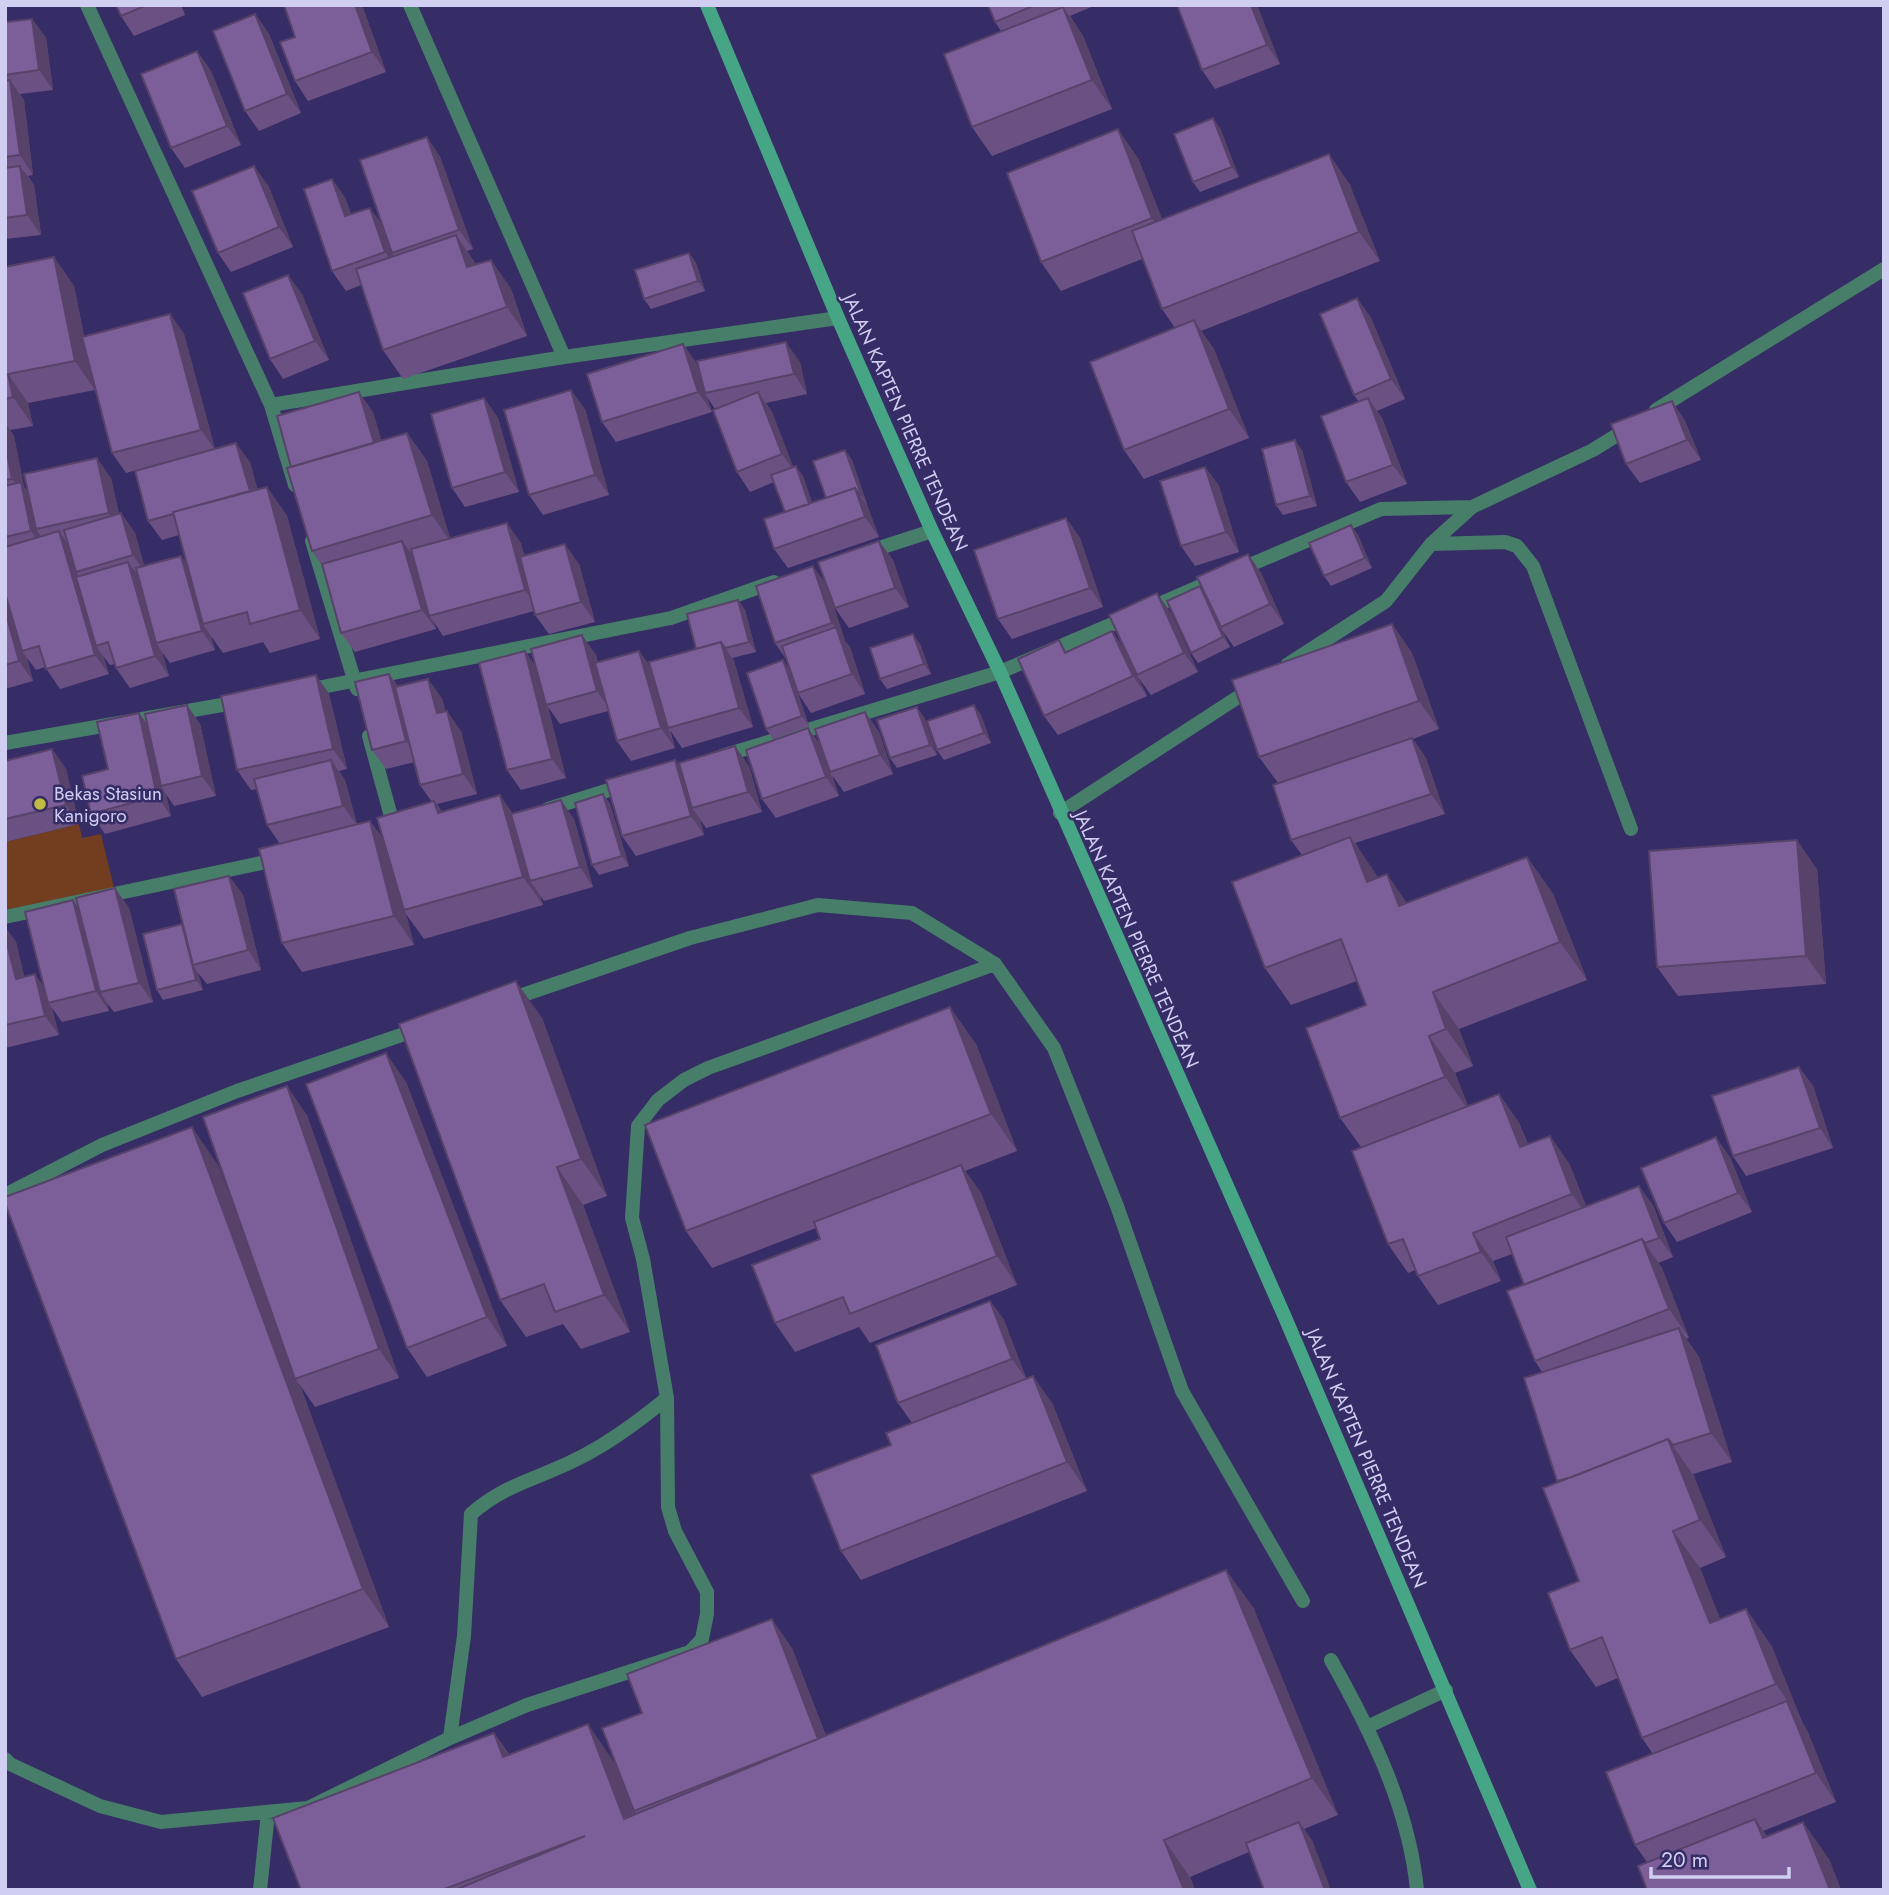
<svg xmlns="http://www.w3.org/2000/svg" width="1889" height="1895" font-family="Jost,sans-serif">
	<rect width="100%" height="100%" fill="#362d66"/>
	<path fill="#733d1f" d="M79 824 82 838 101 834 114 888 5 910V842Z"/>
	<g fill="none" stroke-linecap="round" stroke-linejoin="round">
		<path stroke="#477e69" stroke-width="14" d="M508 1000 690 938 818 905 912 913 995 964 1054 1048 1117 1206 1182 1391 1303 1601
			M5 1195 102 1145 237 1091 419 1029
			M1331 1660C1371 1731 1409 1808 1417 1890
			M1369 1726 1446 1690
			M450 1738 464 1636 471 1514C505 1484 538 1479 577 1459 610 1443 639 1421 667 1398
			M5 1759 10 1764 100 1806 161 1822 308 1808 450 1738 527 1705 690 1652 702 1639 707 1614V1592L675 1531 668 1507 667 1398 643 1259 632 1218 638 1126 658 1100 684 1080 708 1068 995 964
			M260 1890 268 1813"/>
		<path stroke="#477e69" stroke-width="14" d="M87 5 271 405 295 485
			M410 5 564 357
			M271 405 564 357 838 318
			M1656 410 1884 269
			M312 541 357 689
			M1431 544 1472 507
			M867 552 932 531
			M1238 570 1381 509 1472 507 1593 450 1630 427
			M1148 609 1203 585
			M1287 665 1386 601 1431 544 1505 542 1517 546 1533 566 1631 829
			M307 690 671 618 774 582
			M369 736 395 831
			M5 743 239 702
			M722 756 1000 672 1129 617
			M548 809 625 785
			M1060 813 1252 688
			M5 917 280 859"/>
		<path stroke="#46a584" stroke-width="14" d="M707 5 838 318 932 531 1000 672 1284 1315 1530 1890"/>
	</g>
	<path fill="#6b5183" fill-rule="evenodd" d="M116 5H181L185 15 134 36 121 16Z
		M284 5H362L386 72 308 101 295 81V37Z
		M988 5H1096L1070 16 1083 36 1112 109 992 156 972 127 1001 31 995 22Z
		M1177 5H1257L1280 64 1215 89 1202 70Z
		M255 14 269 34 301 113 259 131 245 111Z
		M32 19 46 38 53 90 20 94 24 100 33 175 28 176 34 185 41 235 5 239V22Z
		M197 51 211 71 241 145 185 168 171 148Z
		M1220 128 1239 177 1200 192 1193 182Z
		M427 137 440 157 473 249 467 251 476 264 491 260 511 289 527 336 403 379 383 350 361 285 346 291 332 271V179L345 198 351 214 382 225Z
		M1138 158 1162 219 1349 183 1380 261 1201 331 1214 349 1249 438 1144 479 1124 450 1175 328 1162 309 1142 259 1061 291 1041 262Z
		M268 185 293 247 231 272 218 253Z
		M689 253 696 263 705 291 651 309 644 299Z
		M54 257 74 286 84 336 170 314 184 334 215 449 250 462 257 489 267 487 287 516 320 639 270 653 263 642 223 653 211 636 215 650 170 663 162 652 169 676 130 688 116 668 115 664 110 665 103 656 109 674 60 689 45 667 36 670 27 658 33 681 5 689V267ZM95 390 112 453 126 473 156 465 148 521 162 540 179 535 187 564 181 556 144 566 135 533 121 513 119 514 111 478 28 492 24 487 14 436 10 430 33 426 28 403Z
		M302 294 329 360 283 379 270 359Z
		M1357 298 1371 318 1405 399 1377 411 1382 418 1407 484 1360 502 1346 482 1359 402 1354 395Z
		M683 344 697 364 700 375 800 362 807 394 766 403 772 412 793 467 803 476 812 503 826 498 845 450 852 460 867 504V505L879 537 788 568 774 549 785 512 774 482 750 492 737 472 715 409 707 397 712 412 616 442 602 422Z
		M484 398 498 418 519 492 465 507 452 488Z
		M1672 401 1685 421 1701 460 1640 483 1626 464Z
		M585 409 609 495 543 515 529 495Z
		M373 412 381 440 407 433 427 461 450 539 521 543 524 555 579 564 595 622 549 634 535 615 534 611 443 636 434 622 436 629 355 652 341 633 322 566 312 551 291 467Z
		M1302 450 1317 506 1283 515 1276 505Z
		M1205 467 1219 486 1239 552 1195 566 1181 546Z
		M1066 518 1080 538 1103 607 1012 639 998 619Z
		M1358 535 1372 568 1331 586 1324 576Z
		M879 541 893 560 909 607 849 628 835 608 829 592 845 641 850 647 865 694 811 713 798 693 786 659 775 643 826 585Z
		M1248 554 1261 573 1284 624 1234 647 1222 630 1230 647 1198 663 1191 653 1204 592Z
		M738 600 745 610 756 652 732 658 734 661 753 727 682 748 670 730 675 748 631 761 617 741 608 711 560 724 548 707 566 778 521 790 507 770 525 651 536 668 596 655 598 663 639 651 650 667 696 649Z
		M1171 613 1198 672 1151 695 1138 677 1147 696 1058 735 1044 716 1059 640 1067 652 1124 648Z
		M1392 624 1412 653 1439 729 1413 739 1426 758 1445 814 1355 843 1378 878 1407 903 1527 857 1553 894 1587 980 1459 1029 1473 1066 1455 1073 1468 1106 1499 1094 1519 1123 1528 1144 1550 1136 1570 1165 1586 1206 1653 1205 1673 1257 1658 1263 1662 1268 1689 1338 1686 1339 1699 1357 1732 1462 1693 1474 1726 1557 1700 1568 1720 1620 1746 1609 1772 1647 1802 1722 1807 1730 1836 1802 1763 1831 1767 1836 1829 1859 1841 1890H1647V1862L1635 1845 1653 1754 1642 1738 1618 1678 1596 1687 1570 1650 1579 1581 1558 1482 1524 1378 1542 1372 1535 1361 1524 1285 1512 1254 1493 1261 1501 1281 1438 1305 1418 1276 1415 1270 1408 1273 1388 1244 1361 1147 1340 1118 1366 1005 1357 981 1291 1005 1265 968 1302 855 1291 840 1278 783 1259 757Z
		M920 644 931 674 887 689 880 679Z
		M790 670 809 726 773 739 766 729Z
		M389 674 398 686 442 698 445 711 461 731 477 794 437 804 442 812 513 814 574 819 593 887 544 901 540 895 543 905 424 939 406 914 414 945 302 972 282 943 280 844 267 825 257 789 251 790 237 770 316 675 329 694 347 769 339 771 345 780 357 825 370 821 384 840 432 802 420 785 415 762 386 769 372 750Z
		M187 705 200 724 216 796 174 806 166 794 171 816 105 834 91 814 108 769 139 713 147 725Z
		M974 705 981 715 991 743 944 760 937 750Z
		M865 712 879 732 893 774 844 792 832 775 839 796 776 818 762 799 808 728 821 746Z
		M924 717 937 755 897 768 890 758Z
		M52 749 66 769 79 824 5 842V761Z
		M675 760 681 768 749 766 762 812 706 828 700 819 704 835 636 856 622 836Z
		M603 794 610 804 629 866 599 875 592 865Z
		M1817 869 1826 984 1678 996 1657 967Z
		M229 876 243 895 261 970 207 984 198 973 203 990 163 1000 157 990 182 924Z
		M115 888 129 908 153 1002 114 1012 107 1003 109 1011 62 1022 52 1008 59 1035 5 1048V927L16 942 24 977 35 974 44 988 73 900 79 909Z
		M542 1018 607 1196 583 1205 630 1332 581 1349 563 1324 526 1337 500 1300Z
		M976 1044 1017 1151 965 1171 981 1193 1017 1285 870 1343 859 1327 795 1352 775 1323 820 1239 816 1228 712 1268 686 1231Z
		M1799 1067 1813 1086 1833 1148 1746 1176 1733 1156Z
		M406 1082 507 1346 427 1377 407 1348Z
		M307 1115 399 1378 315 1407 300 1385 389 1627 202 1697 176 1659 218 1165 255 1265Z
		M1730 1157 1752 1212 1677 1242 1664 1223Z
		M990 1301 1004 1320 1026 1378 1033 1376 1053 1405 1087 1491 861 1580 841 1551 891 1445 912 1423 898 1403Z
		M1253 1607 1338 1815 1304 1829 1313 1842 1249 1852 1190 1877 1195 1890H301L494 1733 509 1754 614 1762 635 1815 636 1814 634 1811 642 1713 792 1648 826 1736Z"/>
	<path fill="#57426a" d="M355 5H362L386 72 372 52Z
		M1251 5H1257L1280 64 1267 45Z
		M1063 7 1083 36 1112 109 1092 80Z
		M255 14 269 34 301 113 287 94Z
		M32 19 46 38 53 90 39 70Z
		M197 51 211 71 241 145 227 126Z
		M10 80 24 100 33 175 20 155Z
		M1213 118 1220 128 1239 177 1232 167Z
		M1118 129 1138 158 1173 247 1152 218Z
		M427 137 440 157 473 249 459 230Z
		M1329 154 1349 183 1380 261 1359 232Z
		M20 166 34 185 41 235 27 215Z
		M254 166 268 185 293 247 279 227Z
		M332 179 345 198 358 236 345 216Z
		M370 208 384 227 399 272 385 252Z
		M456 235 476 264 467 267Z
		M689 253 696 263 705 291 698 281Z
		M54 257 74 286 95 390 75 361Z
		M491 260 511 289 527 336 507 307Z
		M288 275 302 294 329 360 315 341Z
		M1357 298 1371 318 1405 399 1391 379Z
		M170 314 184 334 215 450 201 430Z
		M1194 320 1214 349 1249 438 1229 409Z
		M786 342 800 362 807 394 794 374Z
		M683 344 697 364 706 393H705L707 397 712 412 698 392Z
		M8 374 28 403 33 426 13 397Z
		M571 390 585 409 609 495 595 475Z
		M359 392 373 412 389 465 375 446Z
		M758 392 772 412 796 474 782 454Z
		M484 398 498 418 519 492 505 472Z
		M1368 398 1382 418 1407 484 1393 465Z
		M1672 401 1685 421 1701 460 1687 440Z
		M5 423 14 436 24 487 34 502 36 529 42 538 44 551 31 531 23 494 12 479 5 442Z
		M407 433 427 461 452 544 432 515Z
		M1295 440 1302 450 1317 506 1310 496Z
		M236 443 250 462 264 512 250 493Z
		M845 450 852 460 867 504 861 494Z
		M97 458 111 478 123 533 109 513Z
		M796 466 803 476 818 519 811 509Z
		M1205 467 1219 486 1239 552 1226 532Z
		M267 487 287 516 320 639 300 610Z
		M855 488 868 507 879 537 865 517Z
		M121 513 135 533 147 575 133 555Z
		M1066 518 1080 538 1103 607 1090 588Z
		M507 523 521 543 539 610 525 590Z
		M1351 525 1358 535 1372 568 1365 558Z
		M59 531 72 551 76 572 81 579 96 646 103 656 109 674 95 655Z
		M402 541 416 560 429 616 434 622 436 629 422 610Z
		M879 541 893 560 909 607 895 588Z
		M565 544 579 564 595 622 581 602Z
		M1248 554 1261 573 1284 624 1270 604Z
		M181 556 195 575 203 624 211 636 215 650 202 631Z
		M128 562 142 581 156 643 162 652 169 676 155 656Z
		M813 566 827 585 845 641 850 647 865 694 852 674 837 630 832 623Z
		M1200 586 1207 596 1230 647 1223 637Z
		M5 591 22 651 27 658 33 681 19 661 5 610Z
		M1157 593 1171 613 1198 672 1184 653Z
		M738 600 745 610 756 652 749 642Z
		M1392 624 1412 653 1439 729 1419 701Z
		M1112 631 1126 651 1147 696 1133 676Z
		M913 634 920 644 931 674 924 664Z
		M582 635 596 655 610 710 597 691Z
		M721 642 734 661 753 727 739 708Z
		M525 651 539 671 546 705 548 707 566 778 552 759Z
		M639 651 653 670 668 728 675 748 661 728Z
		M783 660 790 670 809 726 802 716Z
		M389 674 403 694 420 761 406 741Z
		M316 675 329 694 347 769 333 749Z
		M428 679 442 698 451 733 437 713Z
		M187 705 200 724 216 796 202 776Z
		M974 705 981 715 991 743 984 733Z
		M917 707 924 717 937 755 930 745Z
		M447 711 461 731 477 794 463 774Z
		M865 712 879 732 893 774 880 755Z
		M139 713 153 732 161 786 166 794 171 816 157 796Z
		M808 728 822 748 830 772 839 796 826 777Z
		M1412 738 1426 758 1445 814 1431 794Z
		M735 746 749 766 762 812 748 792Z
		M52 749 66 769 79 824 66 805Z
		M331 760 345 780 357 825 343 806Z
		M675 760 689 780 692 808 700 819 704 835 691 816Z
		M603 794 610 804 629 866 622 856Z
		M500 795 520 824 530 881 540 895 543 905 523 877Z
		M561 800 574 819 593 887 580 867Z
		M434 801 455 830 438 813Z
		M370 821 391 850 404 910 406 914 414 945 394 916Z
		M1350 837 1376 874 1393 919 1367 882Z
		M1797 840 1817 869 1826 984 1806 956Z
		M1527 857 1553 894 1587 980 1560 942Z
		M1387 874 1413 912 1399 906Z
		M229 876 243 895 261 970 248 950Z
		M115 888 129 908 153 1002 139 983Z
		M73 900 86 920 100 992 107 1003 109 1011 96 991Z
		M182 924 193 965 198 973 203 990 196 980Z
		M5 927 16 942 30 999 16 979 5 936Z
		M35 974 48 994V1003L52 1008 59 1035 45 1016Z
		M516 981 542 1018 607 1196 581 1159Z
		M1433 992 1459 1029 1473 1066 1446 1029Z
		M950 1007 976 1044 1017 1151 991 1114Z
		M1429 1036 1455 1073 1471 1114 1445 1077Z
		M386 1053 406 1082 507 1346 487 1317Z
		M1799 1067 1813 1086 1833 1148 1820 1128Z
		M287 1086 307 1115 399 1378 379 1349Z
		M1499 1094 1519 1123 1540 1176 1520 1147Z
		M192 1127 218 1165 297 1378 295 1379 300 1385 389 1627 363 1589Z
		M1550 1136 1570 1165 1592 1223 1572 1194Z
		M1716 1137 1730 1157 1752 1212 1738 1193Z
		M961 1165 981 1193 1017 1285 997 1256Z
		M557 1167 583 1205 630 1332 604 1295Z
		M1639 1186 1653 1205 1673 1257 1659 1238Z
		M1473 1233 1493 1261 1501 1281 1481 1252Z
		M1642 1239 1662 1268 1689 1338 1669 1309Z
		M990 1301 1004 1320 1026 1379 1012 1359Z
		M1679 1328 1699 1357 1732 1462 1711 1433Z
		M1033 1376 1053 1405 1087 1491 1067 1462Z
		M1668 1439 1694 1476 1726 1557 1700 1520Z
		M1673 1531 1700 1568 1737 1661 1710 1623Z
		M1226 1570 1253 1607 1338 1815 1312 1778Z
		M1746 1609 1772 1647 1802 1722 1776 1684Z
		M772 1619 792 1648 838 1769 818 1740Z
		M1787 1701 1807 1730 1836 1802 1816 1773Z
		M588 1724 614 1762 650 1857 624 1819Z
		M494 1733 520 1771 503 1757Z
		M1755 1819 1781 1856 1763 1838Z
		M1299 1822 1313 1842 1331 1890H1325Z
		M1803 1822 1829 1859 1841 1890H1830Z
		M1164 1840 1190 1877 1195 1890H1184Z"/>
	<path fill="#7c5e98" stroke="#57426a" stroke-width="2" d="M116 5H147L121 16Z
		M284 5H355L372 52 295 81 280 42 295 37Z
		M988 5H1035L995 22Z
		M1177 5H1251L1267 45 1202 70Z
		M1063 7 1092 80 972 127 944 54Z
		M255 14 287 94 245 111 213 31Z
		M32 19 39 70 5 75V22Z
		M197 51 227 126 171 148 141 74Z
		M10 80 20 155 5 157V81Z
		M1213 118 1232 167 1193 182 1174 134Z
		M1118 129 1152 218 1041 262 1007 173Z
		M427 137 459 230 392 253 360 160Z
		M1329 154 1359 232 1162 309 1132 231Z
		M20 166 27 215 5 218V168Z
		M254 166 279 227 218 253 192 191Z
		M332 179 345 216 370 208 385 252 332 271 304 189Z
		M456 235 467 267 491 260 507 307 383 350 356 269Z
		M689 253 698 281 644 299 635 270Z
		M54 257 75 361 8 374 13 397 5 399V267Z
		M288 275 315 341 270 359 243 293Z
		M1357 298 1391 379 1354 395 1320 314Z
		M170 314 201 430 112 453 82 337Z
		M1194 320 1229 409 1124 450 1090 362Z
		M786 342 794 374 705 393 697 361Z
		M683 344 698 392 602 422 587 374Z
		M571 390 595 475 529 495 504 410Z
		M359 392 374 443 291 467 277 416Z
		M758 392 782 454 737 472 713 410Z
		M484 398 505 472 452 488 431 414Z
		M1368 398 1393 465 1346 482 1321 416Z
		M1672 401 1687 440 1626 464 1611 424Z
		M407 433 432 515 312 551 287 468Z
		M1295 440 1310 496 1276 505 1262 449Z
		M5 442 12 479 5 480Z
		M236 443 250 491 173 512V514L148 521 135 471Z
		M845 450 861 494 860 495 855 488 826 498 813 461Z
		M97 458 109 513 36 529 24 474Z
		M796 466 809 504 785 512 771 475Z
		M1205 467 1226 532 1181 546 1160 481Z
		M21 482 31 531 5 537V486Z
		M267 487 300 610 250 624 247 612 203 624 173 512Z
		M855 488 865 517 774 549 764 519Z
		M121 513 133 555 76 572 64 530Z
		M1066 518 1090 588 998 619 974 550Z
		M507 523 525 590 429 616 411 549Z
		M1351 525 1365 558 1324 576 1309 543Z
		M59 531 95 655 46 669 39 646 22 651 5 593V547Z
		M402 541 422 610 341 633 322 564Z
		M879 541 895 588 835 608 818 562Z
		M565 544 581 602 535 615 520 557Z
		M1248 554 1270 604 1221 627 1197 577Z
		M181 556 202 631 156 643 136 568Z
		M128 562 155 656 116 668 108 642 96 646 76 577Z
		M813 566 832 623 775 643 756 586Z
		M1200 586 1223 637 1191 653 1167 601Z
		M1157 593 1184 653 1137 675 1109 615Z
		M738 600 749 642 725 648 721 642 696 649 687 614Z
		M5 610 19 661 5 665Z
		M1392 624 1419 701 1259 757 1232 680Z
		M836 627 852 674 798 693 782 646Z
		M1112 631 1133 676 1044 716 1018 659 1059 640 1065 653Z
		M913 634 924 664 880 679 870 648Z
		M582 635 597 691 546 705 531 649Z
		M721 642 739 708 668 728 649 662Z
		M525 651 552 759 507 770 479 663Z
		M639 651 661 728 617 741 595 663Z
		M783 660 802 716 766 729 747 673Z
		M389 674 406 741 372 750 355 682Z
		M316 675 333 749 237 770 221 696Z
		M428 679 437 713 447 711 463 774 420 785 395 687Z
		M187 705 202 776 161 786 145 714Z
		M974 705 984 733 937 750 927 721Z
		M917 707 930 745 890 758 877 720Z
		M865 712 880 755 830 772 815 729Z
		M139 713 157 796 91 814 82 776 108 769 97 722Z
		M808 728 826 777 762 799 746 750Z
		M1412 738 1431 794 1291 840 1273 785Z
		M735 746 748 792 692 808 679 763Z
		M52 749 66 805 5 819V761Z
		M331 760 343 806 267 825 254 779Z
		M675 760 691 816 622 836 606 780Z
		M603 794 622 856 592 865 575 803Z
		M500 795 523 877 404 910 377 818 434 801 438 813Z
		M561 800 580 867 530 881 511 814Z
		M370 821 394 916 282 943 259 849Z
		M1350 837 1367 882 1387 874 1399 906 1527 857 1560 942 1433 992 1446 1029 1429 1036 1445 1077 1340 1118 1306 1028 1366 1005 1341 939 1265 968 1232 882Z
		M1797 840 1806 956 1657 967 1649 851Z
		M229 876 248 950 193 965 174 889Z
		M115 888 139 983 100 992 76 898Z
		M73 900 96 991 48 1003 25 912Z
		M182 924 196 980 157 990 143 934Z
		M5 936 16 979 35 974 45 1016 5 1025Z
		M516 981 581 1159 557 1167 604 1295 555 1312 544 1284 500 1300 399 1024Z
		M950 1007 991 1114 686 1231 645 1125Z
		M386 1053 487 1317 407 1348 306 1084Z
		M1799 1067 1820 1128 1733 1156 1712 1096Z
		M287 1086 379 1349 295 1379 203 1117Z
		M1499 1094 1520 1147 1550 1136 1572 1194 1473 1233 1481 1252 1418 1276 1403 1239 1388 1244 1352 1151Z
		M192 1127 363 1589 176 1659 5 1203V1197Z
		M1716 1137 1738 1193 1664 1223 1641 1168Z
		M961 1165 997 1256 850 1314 843 1297 775 1323 752 1265 820 1239 814 1222Z
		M1639 1186 1659 1238 1645 1243 1642 1239 1524 1285 1506 1237Z
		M1642 1239 1669 1309 1535 1361 1507 1291Z
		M990 1301 1012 1359 898 1403 876 1345Z
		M1679 1328 1711 1433 1673 1445 1668 1439 1572 1477 1557 1481 1524 1378Z
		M1033 1376 1067 1462 841 1551 811 1475 891 1445 886 1433Z
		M1668 1439 1700 1520 1673 1531 1710 1623 1746 1609 1776 1684 1642 1738 1602 1637 1570 1650 1548 1593 1579 1581 1543 1488Z
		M1226 1570 1312 1778 1164 1840 1184 1890H455L585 1836 442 1890H301L273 1818 494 1733 503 1757 588 1724 624 1819Z
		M772 1619 818 1739 634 1811 602 1728 642 1713 627 1674Z
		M1787 1701 1816 1773 1635 1845 1606 1772Z
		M1755 1819 1763 1838 1803 1822 1830 1890H1647L1638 1866Z
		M1299 1822 1325 1890H1264L1246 1843Z"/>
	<circle fill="#c2bd3f" stroke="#362d66" stroke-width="2.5" cx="40" cy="804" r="7"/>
	<g text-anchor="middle" stroke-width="5" stroke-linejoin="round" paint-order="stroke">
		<g font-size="19" fill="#d0cef1" stroke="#362d66">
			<text transform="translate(906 422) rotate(66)" y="7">JALAN KAPTEN PIERRE TENDEAN</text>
			<text transform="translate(1137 939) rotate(66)" y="7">JALAN KAPTEN PIERRE TENDEAN</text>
			<text transform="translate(1367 1458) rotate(67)" y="7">JALAN KAPTEN PIERRE TENDEAN</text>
		</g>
		<g font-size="19" fill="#d0cef1" stroke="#362d66" text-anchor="start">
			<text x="54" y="800">Bekas Stasiun<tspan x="54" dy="22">Kanigoro</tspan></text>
		</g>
	</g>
	<rect width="1889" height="1895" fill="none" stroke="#d0cef1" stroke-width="14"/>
	<path d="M1651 1867v10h138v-10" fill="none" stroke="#d0cef1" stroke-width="3.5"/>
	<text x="1661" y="1867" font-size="21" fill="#d0cef1" stroke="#362d66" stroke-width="5" paint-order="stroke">20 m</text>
</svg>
